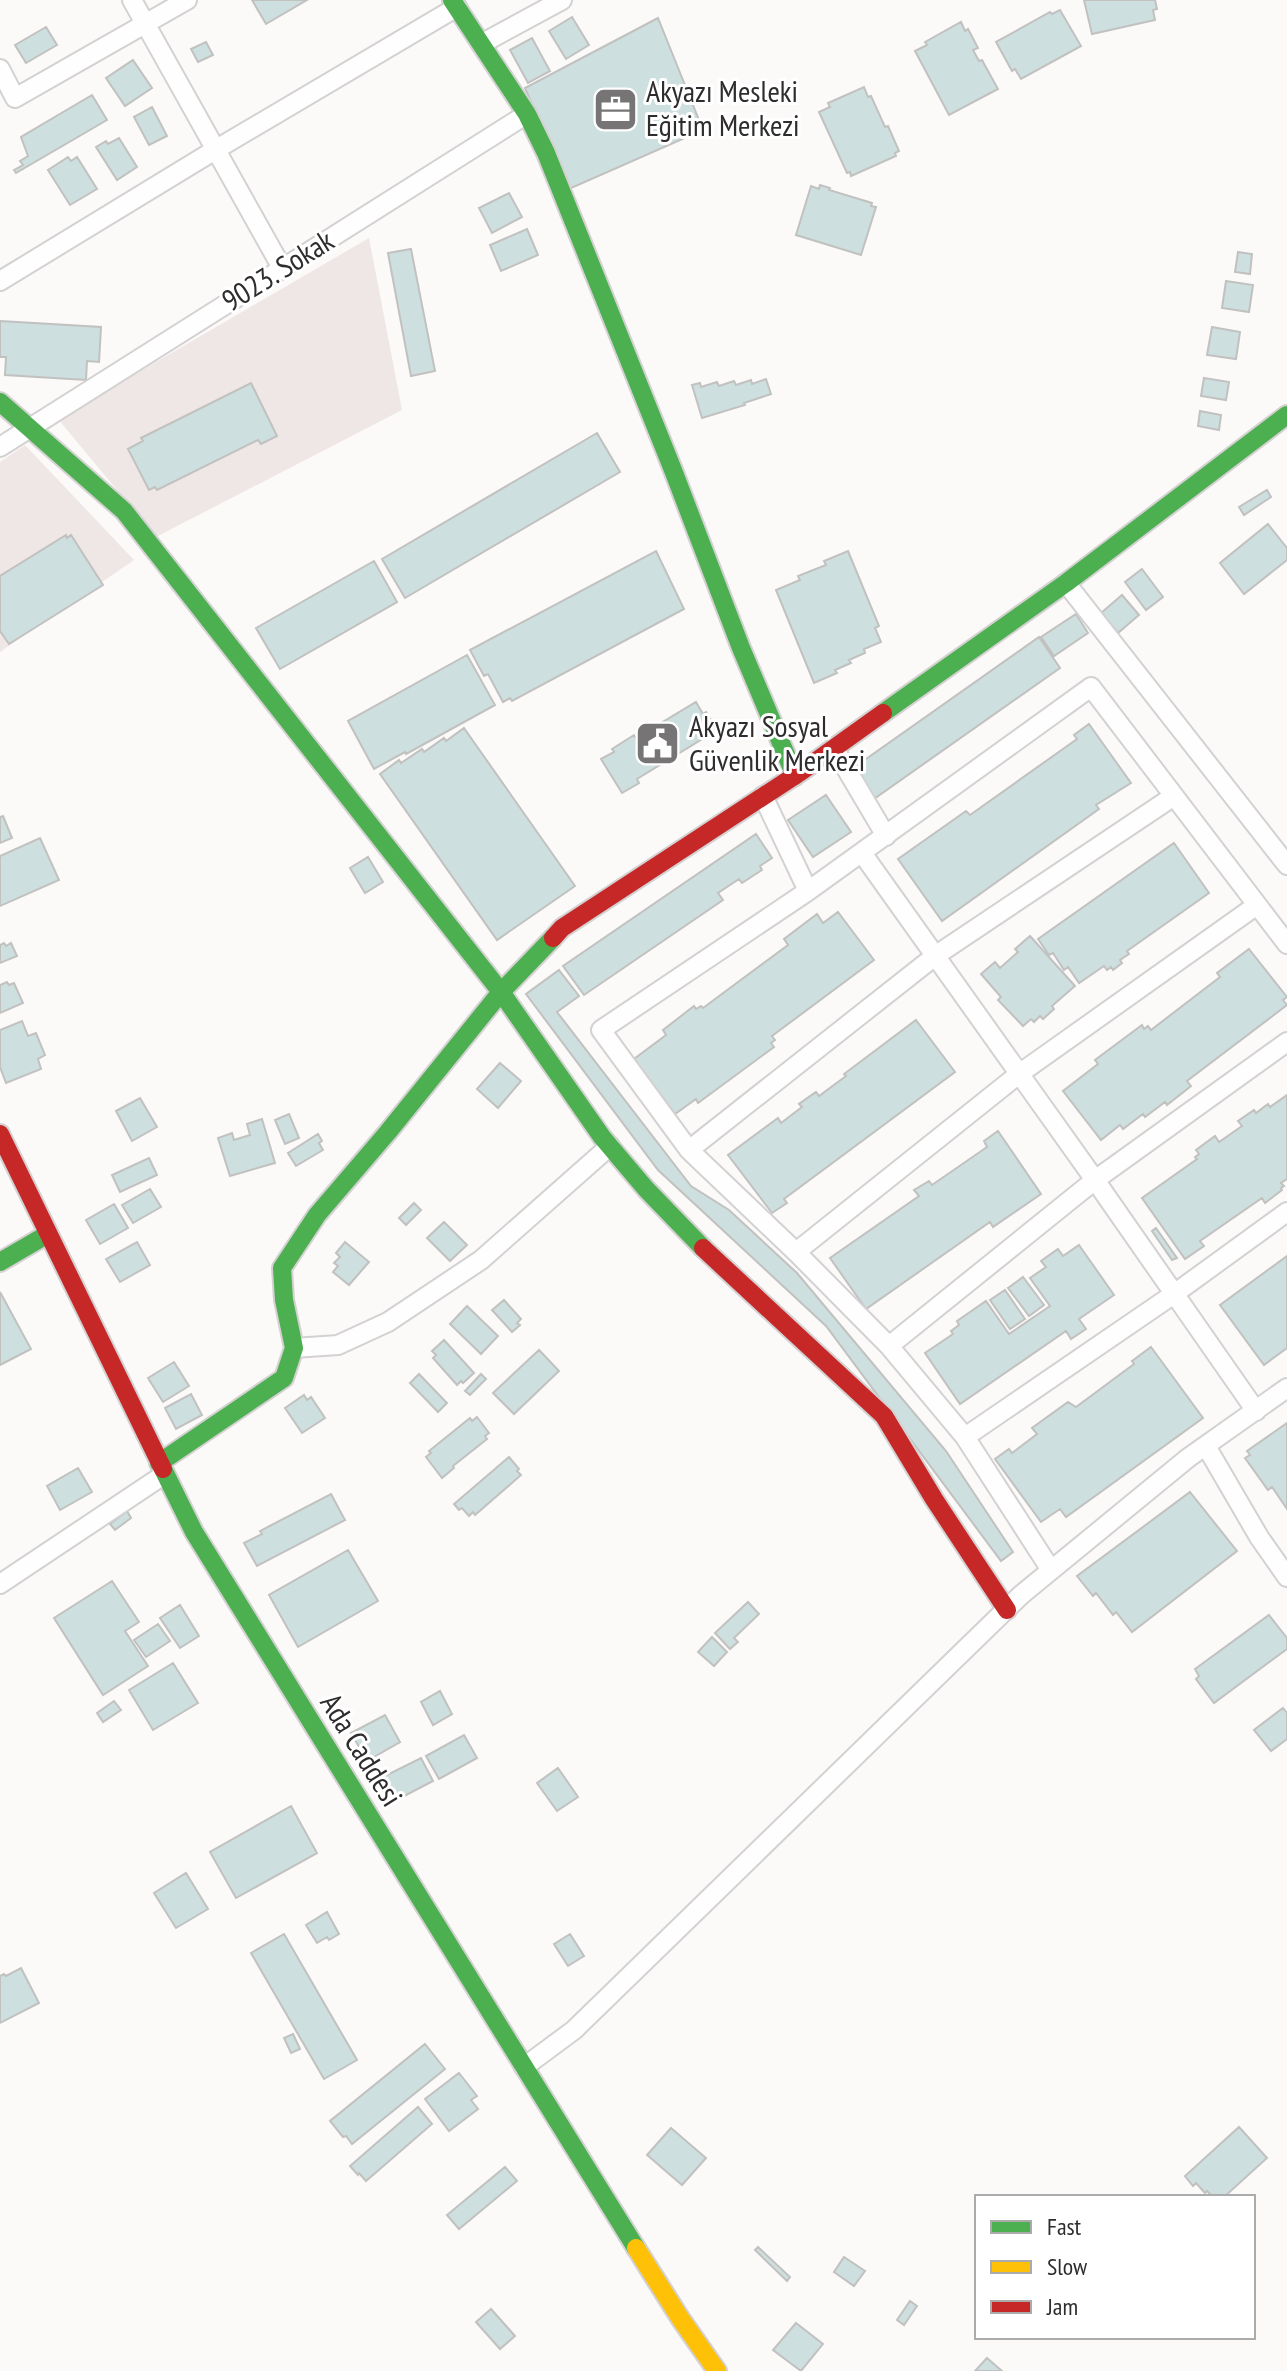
<svg xmlns="http://www.w3.org/2000/svg" width="1287" height="2371" font-family="'PT Sans Narrow',sans-serif">
	<rect width="100%" height="100%" fill="#fcf9f9"/>
	<path fill="#efe7e6" d="M369 238 402 410 156 537 58 419Z
		M25 445 134 560 0 652V462Z"/>
	<path fill="#cddfde" stroke="#c1c1c0" stroke-width="2" d="M252 0H307L266 24Z
		M1084 0H1155L1157 9 1153 10 1155 20 1092 34Z
		M1060 10 1081 46 1021 79 1015 69 1012 71 996 42 1050 12 1052 14Z
		M572 17 589 45 566 59 549 31Z
		M658 18 703 130 569 189 525 88Z
		M961 22 965 31 968 29 978 48 973 50 979 61 982 60 998 89 949 115 915 51 927 45 925 42Z
		M46 27 57 45 26 63 15 45Z
		M532 38 550 71 528 83 510 50Z
		M206 42 213 55 198 62 191 49Z
		M133 60 152 88 125 106 106 78Z
		M864 87 868 97 871 96 885 127 888 126 899 151 895 153 896 156 851 176 850 172 847 173 819 112 830 107 828 103Z
		M92 95 107 120 16 173 14 170 23 165 20 161 28 156 21 137Z
		M152 107 167 136 149 145 134 117Z
		M119 138 137 167 117 180 96 147 106 141 108 144Z
		M68 157 71 161 77 157 97 189 70 205 48 170Z
		M820 185 830 188 829 190 872 203 871 206 876 207 861 255 796 235 811 186 819 189Z
		M509 193 522 217 492 233 479 208Z
		M527 229 538 255 501 271 490 245Z
		M411 249 435 371 411 376 388 253Z
		M1238 252 1252 254 1250 274 1235 272Z
		M1226 281 1253 285 1249 312 1222 308Z
		M0 321 101 327 99 362 87 361 86 380 5 375 6 357H0Z
		M1212 327 1240 332 1236 359 1207 355Z
		M1204 378 1229 382 1226 400 1201 396Z
		M766 379 771 394 744 403 745 405 702 418 692 385 700 383 701 387 717 382 719 386 734 381 736 385 751 380 752 384Z
		M251 383 277 436 261 444 258 440 157 490 155 487 149 490 128 449 143 441 141 438Z
		M1200 411 1221 415 1219 430 1198 426Z
		M597 433 620 472 405 598 382 559Z
		M1267 490 1271 497 1244 515 1239 507Z
		M1268 524 1287 548V560L1244 594 1220 563Z
		M66 535 67 538 71 535 103 585 9 644 0 631V576Z
		M656 551 684 609 512 701 510 698 503 702 488 674 484 676 470 650Z
		M848 551 879 626 875 628 881 642 864 649 865 653 849 660 851 663 835 670 837 673 814 683 776 590 800 580 798 576 826 565 824 561Z
		M374 561 397 602 280 669 256 628Z
		M1142 569 1163 597 1146 610 1125 582Z
		M1122 595 1139 615 1118 633 1101 613Z
		M1076 614 1088 633 1054 656 1041 637Z
		M1039 637 1060 668 871 801 849 771Z
		M467 655 495 705 406 754 405 752 374 769 348 721Z
		M696 702 703 714 706 712 717 730 637 779 639 783 622 793 601 759 614 752 612 749 634 735 636 738Z
		M1089 724 1131 783 1096 805 1099 809 942 921 898 859 966 811 970 815 1077 739 1074 735Z
		M464 728 575 886 497 940 380 774 399 760 401 763 422 749 424 752 444 738 446 741Z
		M826 795 851 832 813 857 788 820Z
		M3 816 12 838 0 843V817Z
		M756 834 772 858 760 866 762 870 742 883 739 879 718 893 723 900 584 995 563 966Z
		M40 838 59 880 0 906V856Z
		M1174 843 1209 893 1127 951 1129 954 1120 960 1122 963 1113 970 1111 967 1107 970 1104 966 1079 983 1068 967 1064 970 1053 953 1049 955 1038 939Z
		M368 857 383 882 365 893 350 868Z
		M838 912 874 960 772 1036 775 1040 771 1043 774 1047 698 1103 696 1099 675 1114 634 1059 666 1035 663 1030 694 1006 696 1009 701 1006 703 1008 788 945 784 939 817 914 823 923Z
		M1030 936 1075 986 1052 1006 1054 1009 1043 1019 1040 1016 1034 1022 1031 1019 1023 1026 998 1000 1001 997 981 974 995 962 1000 968 1018 952 1015 949Z
		M4 943 6 946 11 943 17 956 0 963V945Z
		M1249 949 1287 997 1283 1000 1287 1005 1187 1081 1191 1086 1167 1105 1165 1102 1145 1117 1143 1114 1123 1129 1120 1125 1101 1140 1063 1091 1098 1064 1095 1060 1142 1025 1144 1029 1148 1026 1151 1030 1220 977 1217 973Z
		M559 970 579 996 557 1012 691 1186 729 1210 797 1273 946 1451 1013 1552 1001 1561 826 1326 658 1170 526 994Z
		M7 982 9 985 14 983 23 1003 0 1013V985Z
		M916 1020 955 1072 784 1199 787 1203 772 1213 728 1155 778 1118 781 1123 802 1107 799 1104 816 1092 819 1096 846 1076 844 1074Z
		M22 1021 28 1036 36 1033 45 1055 38 1059 41 1069 6 1083 0 1067V1030Z
		M500 1063 521 1081 498 1108 477 1089Z
		M1287 1095V1179L1281 1183 1284 1186 1281 1188 1282 1190 1265 1203 1262 1198 1200 1241 1204 1246 1185 1259 1142 1198 1197 1159 1195 1157 1199 1154 1196 1150 1215 1136 1219 1142 1242 1126 1238 1121 1254 1110 1256 1113 1268 1104 1270 1107Z
		M140 1098 157 1127 132 1141 116 1111Z
		M289 1114 299 1138 285 1144 275 1120Z
		M262 1119 275 1163 230 1176 218 1138 232 1133 234 1140 250 1135 247 1124Z
		M998 1131 1041 1194 993 1227 990 1222 866 1309 830 1258 919 1196 914 1190 929 1181 932 1185 987 1147 984 1141Z
		M318 1134 322 1141 319 1143 323 1150 296 1166 288 1153Z
		M149 1158 157 1175 120 1192 112 1175Z
		M150 1189 161 1207 133 1223 122 1205Z
		M414 1203 421 1210 406 1225 399 1218Z
		M114 1204 128 1228 100 1244 86 1220Z
		M444 1222 467 1245 450 1261 427 1238Z
		M1156 1228 1177 1258 1172 1260 1152 1231Z
		M137 1242 150 1265 120 1282 106 1259Z
		M345 1242 369 1262 349 1285 333 1272 338 1266 334 1263 340 1257 336 1253Z
		M1079 1245 1114 1295 1079 1319 1086 1329 1071 1339 1066 1331 960 1404 925 1353 953 1334 951 1331 959 1325 957 1321 986 1301 1009 1334 1050 1306 1030 1278 1046 1267 1041 1261 1058 1249 1063 1256Z
		M1287 1256V1348L1264 1365 1220 1305Z
		M1023 1277 1044 1305 1029 1316 1008 1288Z
		M1005 1290 1025 1319 1010 1329 990 1300Z
		M0 1292 31 1349 0 1365Z
		M504 1300 521 1319 517 1323 520 1325 512 1332 492 1310Z
		M467 1306 498 1336 481 1354 450 1324Z
		M444 1340 474 1373 463 1383 461 1381 457 1385 433 1358 436 1355 432 1351Z
		M1151 1347 1203 1418 1066 1517 1060 1509 1041 1522 995 1459 1009 1449 1012 1453 1037 1434 1032 1428 1068 1402 1076 1407 1134 1364 1132 1361Z
		M539 1350 559 1371 514 1414 493 1393Z
		M174 1362 189 1386 163 1402 148 1378Z
		M419 1374 447 1403 438 1412 410 1383Z
		M481 1374 486 1379 470 1395 465 1391Z
		M191 1394 202 1415 176 1429 165 1408Z
		M304 1395 307 1400 311 1397 325 1418 302 1433 285 1408Z
		M477 1417 489 1433 485 1436 487 1439 453 1466 454 1468 442 1478 426 1457 431 1453 429 1451 470 1418 472 1421Z
		M1287 1423V1509L1272 1487 1268 1490 1245 1458 1250 1455 1247 1451Z
		M509 1457 519 1469 517 1471 521 1475 475 1515 473 1512 469 1516 462 1508 459 1510 454 1504Z
		M78 1468 92 1492 60 1510 47 1486Z
		M1190 1492 1237 1551 1132 1632 1116 1612 1113 1615 1096 1593 1093 1596 1077 1576Z
		M331 1494 345 1520 257 1566 244 1543 262 1534 260 1531Z
		M127 1511 131 1518 115 1530 110 1524Z
		M348 1550 378 1601 298 1647 269 1595Z
		M112 1581 139 1622 125 1631 148 1666 103 1695 54 1618Z
		M748 1602 759 1614 734 1638 738 1642 730 1649 715 1633Z
		M180 1605 199 1636 180 1648 160 1618Z
		M1269 1615 1287 1638V1649L1214 1703 1196 1679 1199 1676 1195 1669Z
		M158 1624 170 1641 146 1657 134 1640Z
		M712 1637 727 1652 714 1666 698 1652Z
		M173 1663 198 1703 153 1730 129 1690Z
		M440 1691 452 1714 433 1725 421 1702Z
		M114 1701 121 1710 103 1722 97 1713Z
		M1283 1708 1287 1713V1739L1271 1751 1254 1730Z
		M385 1715 400 1742 367 1761 351 1733Z
		M464 1735 477 1758 439 1779 426 1756Z
		M421 1758 433 1781 391 1803 379 1779Z
		M558 1768 578 1797 557 1811 537 1783Z
		M291 1806 317 1853 236 1898 210 1852Z
		M186 1873 208 1909 176 1928 154 1893Z
		M327 1912 339 1934 329 1940 327 1937 317 1943 306 1925Z
		M284 1934 357 2060 324 2079 251 1953Z
		M570 1934 584 1956 568 1966 554 1944Z
		M21 1968 39 2003 0 2023V1976L4 1974 6 1976Z
		M293 2034 300 2049 291 2053 284 2038Z
		M425 2044 445 2069 352 2144 346 2136 343 2137 330 2121Z
		M459 2073 477 2096 471 2100 478 2109 449 2131 425 2099Z
		M418 2107 432 2124 366 2181 359 2173 358 2175 350 2166Z
		M1239 2127 1267 2158 1224 2197H1213L1207 2191 1205 2193 1196 2183 1193 2186 1185 2176Z
		M671 2128 706 2158 682 2185 647 2155Z
		M505 2167 517 2181 459 2229 447 2215Z
		M758 2247 790 2277 787 2281 755 2250Z
		M844 2257 865 2271 854 2286 834 2272Z
		M910 2301 917 2306 904 2325 897 2320Z
		M491 2309 515 2336 500 2349 476 2322Z
		M796 2323 823 2344 801 2371 773 2350Z
		M987 2358 1002 2371H975Z"/>
	<g fill="none" stroke-linecap="round" stroke-linejoin="round">
		<defs>
			<path id="street" d="M132 0 282 268
				M481 44 562 0
				M0 69 15 98 187 0
				M0 281 215 150 457 7
				M0 447 527 114
				M1066 583 1287 865
				M834 748 886 836
				M763 796 808 891
				M862 853 1095 1180 1256 1411
				M689 1150 935 956 1174 796
				M796 1252 1019 1074 1257 905
				M889 1346 1095 1180 1287 1042
				M294 1348 338 1345 388 1322 481 1260 610 1146
				M965 1437 1174 1294 1287 1212
				M1206 1446 1259 1537 1287 1577
				M1051 1570 965 1437 889 1346 796 1252 689 1150 601 1030 808 891 1091 687 1287 944
				M0 1584 165 1474
				M524 2067 574 2030 1021 1595 1188 1458 1287 1388"/>
			<path id="fast" d="M452 0 527 114 546 153 673 470 741 648 795 776
				M0 402 124 511 501 992 602 1137 646 1189 703 1248
				M883 713 1066 583 1287 415
				M0 1262 48 1234
				M159 1463 284 1378 294 1348 284 1300 282 1268 317 1215 388 1132 501 992 553 938
				M163 1469 194 1532 636 2248"/>
			<path id="slow" d="M636 2248 680 2318 717 2371"/>
			<path id="jam" d="M553 938 562 928 802 771 883 713
				M0 1134 163 1469
				M703 1248 884 1416 934 1499 1007 1610"/>
		</defs>
		<use href="#street" stroke="#d3d1d1" stroke-width="22"/>
		<use href="#fast" stroke="#d3d1d1" stroke-width="22"/>
		<use href="#slow" stroke="#d3d1d1" stroke-width="22"/>
		<use href="#jam" stroke="#d3d1d1" stroke-width="22"/>
		<use href="#street" stroke="#fffefe" stroke-width="18"/>
		<use href="#fast" stroke="#4caf50" stroke-width="18"/>
		<use href="#slow" stroke="#ffc107" stroke-width="18"/>
		<use href="#jam" stroke="#c62828" stroke-width="18"/>
	</g>
	<defs>
		<symbol id="office-square" viewBox="-11 -11 22 22"><rect x="-9" y="-9" width="18" height="18" rx="4" fill="#767474" stroke="#fff"/><path d="M-6-3h4V-5.5h4V-3h4V5H-6ZM-1-4.5V-3h2v-1.5ZM-6 0V1H6V0Z" fill="#fff"/></symbol>
		<symbol id="civic-square" viewBox="-11 -11 22 22"><rect x="-9" y="-9" width="18" height="18" rx="4" fill="#767474" stroke="#fff"/><path d="M-.6-6.5H3V-4.5H.6V-3L4-1V1h2V6H-6V1h2V-1L-.6-3ZM-1.2 2.5V6h2.4V2.5Z" fill="#fff"/></symbol>
	</defs>
	<g fill-rule="evenodd">
		<use href="#office-square" x="590" y="84" width="51" height="51"/>
		<use href="#civic-square" x="632" y="718" width="51" height="51"/>
	</g>
	<g text-anchor="middle" stroke-width="6" stroke-linejoin="round" paint-order="stroke">
		<g font-size="30" fill="#2e2c2c" stroke="#fff" text-anchor="start">
			<text x="646" y="102">Akyazı Mesleki<tspan x="646" dy="34">Eğitim Merkezi</tspan></text>
			<text x="689" y="737">Akyazı Sosyal<tspan x="689" dy="34">Güvenlik Merkezi</tspan></text>
		</g>
		<g font-size="30" fill="#2e2c2c" stroke="#fff">
			<text transform="translate(278 271) rotate(-32)" y="10">9023. Sokak</text>
			<text transform="translate(361 1750) rotate(58)" y="10">Ada Caddesi</text>
		</g>
	</g>
	<rect x="975" y="2195" width="280" height="144" fill="#ffffff" stroke="#ababab" stroke-width="2"/>
	<rect x="991" y="2221" width="40" height="12" fill="#4caf50" stroke="#ababab" stroke-width="2"/>
	<text x="1047" y="2235" font-size="24" fill="#2e2c2c">Fast</text>
	<rect x="991" y="2261" width="40" height="12" fill="#ffc107" stroke="#ababab" stroke-width="2"/>
	<text x="1047" y="2275" font-size="24" fill="#2e2c2c">Slow</text>
	<rect x="991" y="2301" width="40" height="12" fill="#c62828" stroke="#ababab" stroke-width="2"/>
	<text x="1047" y="2315" font-size="24" fill="#2e2c2c">Jam</text>
</svg>
